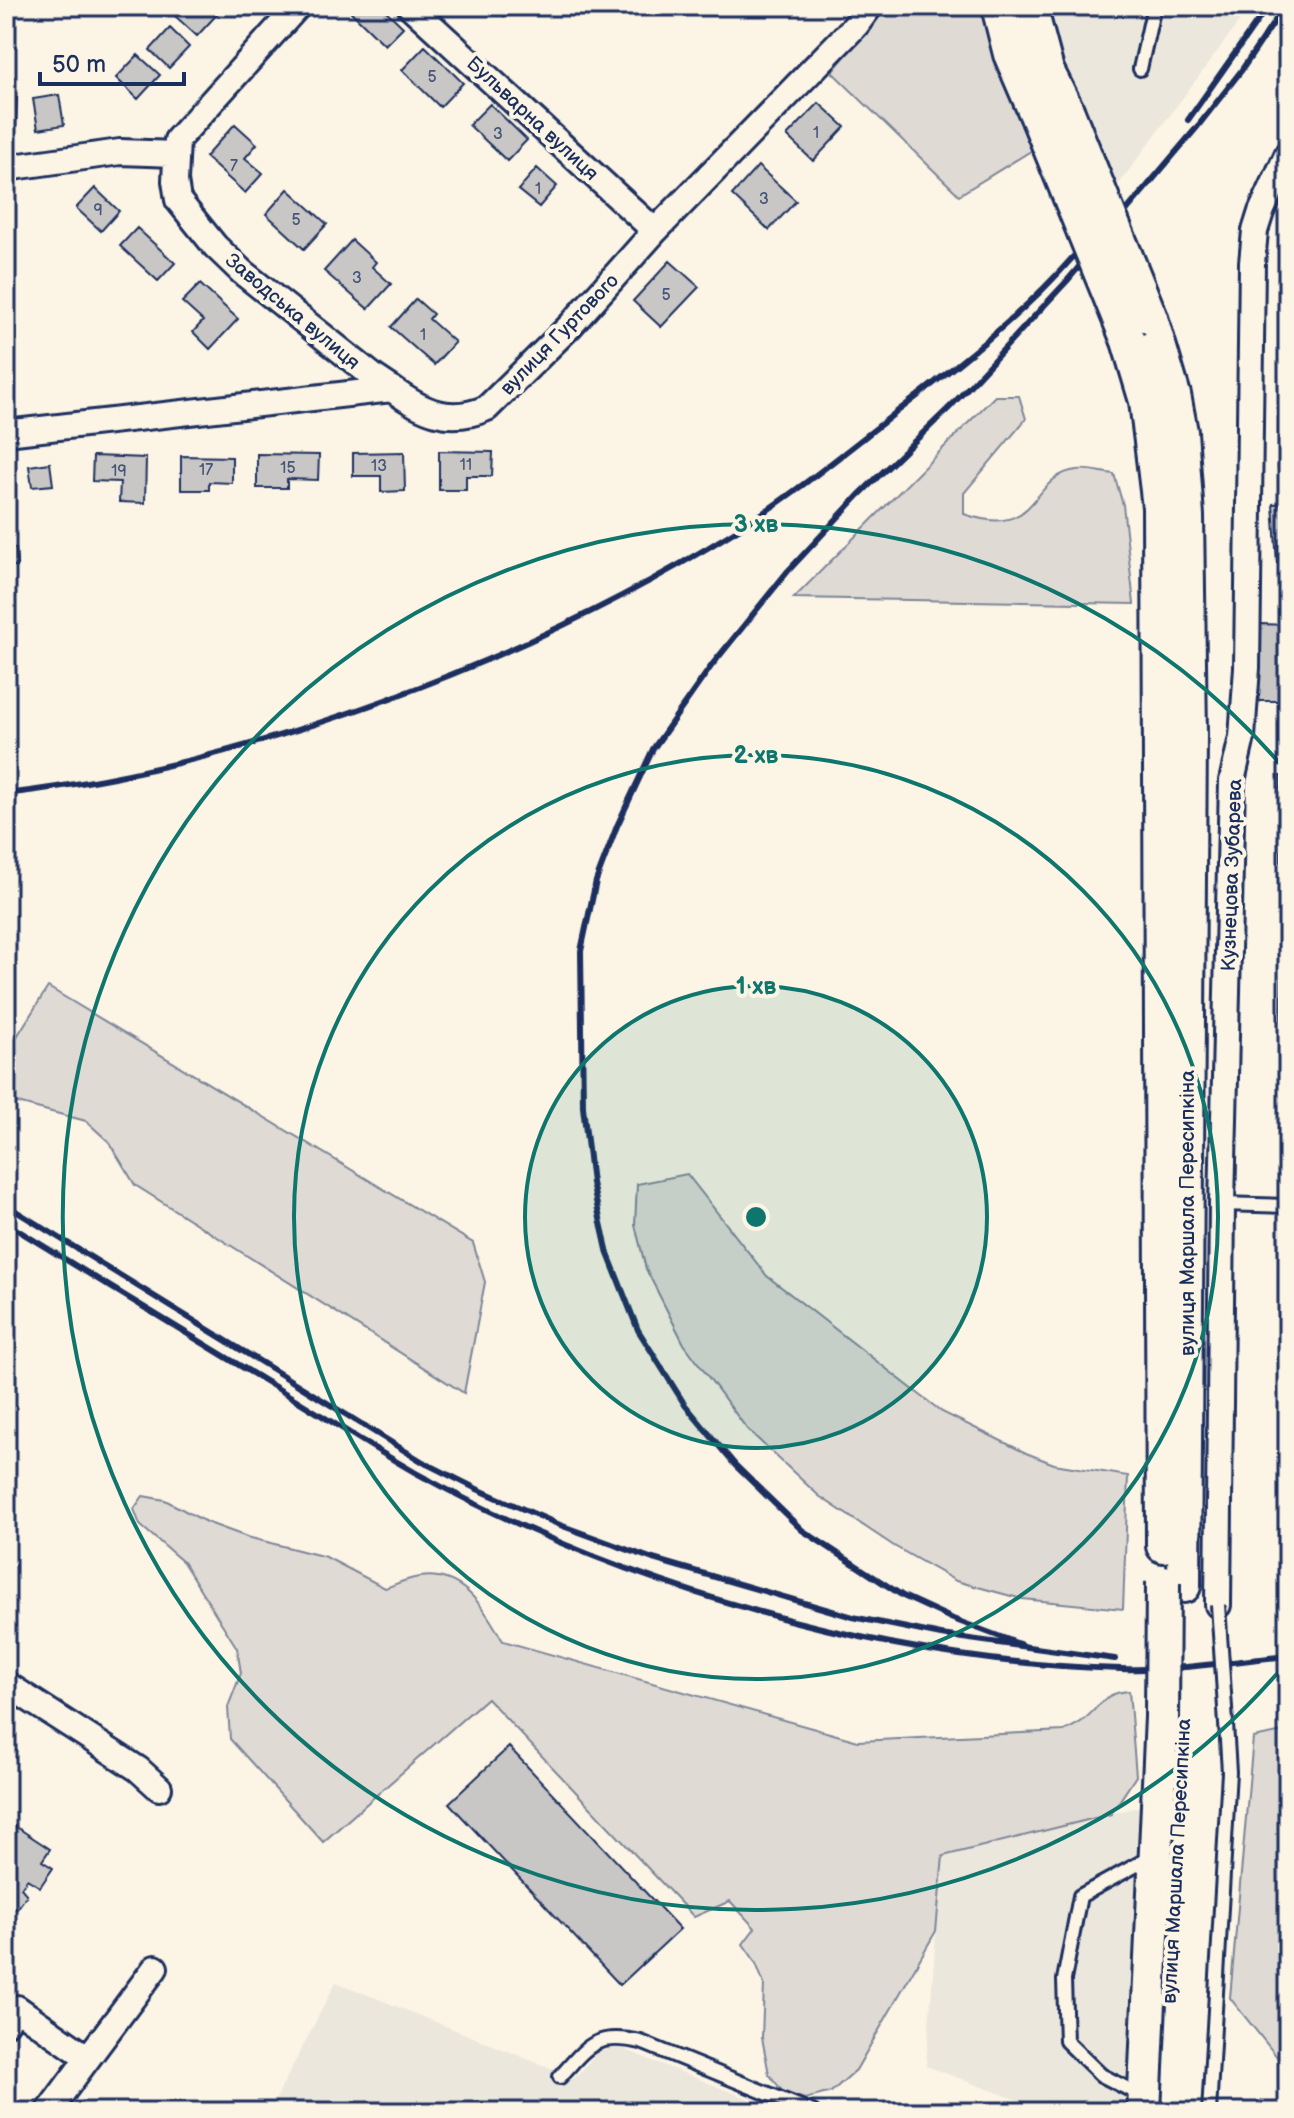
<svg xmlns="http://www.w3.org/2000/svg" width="1294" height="2118" font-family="'Balsamiq Sans',sans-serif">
	<rect width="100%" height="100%" fill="#fcf5e5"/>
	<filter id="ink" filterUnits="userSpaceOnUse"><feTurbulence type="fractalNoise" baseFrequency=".0125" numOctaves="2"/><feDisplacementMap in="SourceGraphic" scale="16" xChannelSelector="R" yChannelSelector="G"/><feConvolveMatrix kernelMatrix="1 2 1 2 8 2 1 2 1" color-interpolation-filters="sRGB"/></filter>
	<g filter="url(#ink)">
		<path fill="#ece7dc" d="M1045 6H1251L1115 189 1060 65Z
			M1280 1110H1288V1306H1277Z
			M1142 1806 1125 2112H1049L926 2066 942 1855Z
			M336 1982 575 2078 606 2042 781 2112H269Z"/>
		<path fill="#dfdbd4" stroke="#7d8599" stroke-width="2" d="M877 6H983C991 56 1014 102 1034 149L959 195 832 72 865 32Z
			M995 396H1019L1026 419 964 493V514C1041 541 1029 475 1077 470 1088 468 1103 473 1114 474L1123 505 1134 604 794 598Z
			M48 987 473 1243 485 1282 464 1393 135 1185 109 1142 86 1121 6 1100V1054Z
			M687 1174 767 1276 942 1412 1026 1453 1054 1464 1128 1476 1123 1609 1022 1599 956 1581 894 1546 819 1496 747 1429 684 1344 646 1269 635 1225 637 1184Z
			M143 1496 165 1500 206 1522 247 1537 326 1557 385 1588C394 1585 404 1580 414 1578 461 1567 483 1607 503 1641L858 1741 1064 1731C1070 1728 1077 1725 1082 1721 1102 1706 1101 1693 1129 1691L1136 1776 1111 1814 943 1856 936 1931 856 2070 831 2092 805 2099 783 2092 769 2074 762 2038 764 1984 755 1961 743 1944 755 1928 730 1901 694 1917 487 1698 323 1842 230 1739 228 1707 241 1673 237 1648 183 1562 140 1525 134 1509Z
			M1288 1731V2054L1278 2058 1230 1998 1253 1738Z"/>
		<path fill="#c8c7c6" stroke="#1b2f5e" stroke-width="2" d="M182 6H214L220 11 197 36 174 15Z
			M349 6H381L403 27 385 45 347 8Z
			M494 6H515L504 16Z
			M170 28 189 47 169 68 150 50Z
			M425 46 463 83 440 107 402 70Z
			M138 55 160 75 138 99 116 78Z
			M59 95 64 125 38 129 33 99Z
			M6 97 17 98 15 150 6 149Z
			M819 103 845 127 813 161 787 136Z
			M490 104 527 140 507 161 469 125Z
			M235 124 257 144 245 158 263 173 245 193 205 157Z
			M758 166 796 201 769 230 732 195Z
			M537 168 557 186 539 207 518 190Z
			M6 184H10V210H6Z
			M95 188 119 211 101 231 76 208Z
			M288 189 327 224 304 249 266 214Z
			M137 228 175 263 158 281 120 246Z
			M6 235H12V266L6 267Z
			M352 240 376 262 372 267 391 284 368 309 324 271Z
			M670 261 699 287 661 327 633 301Z
			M200 284 238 319 210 349 193 332 203 321 182 302Z
			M416 299 433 314 429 319 455 342 434 365 391 327Z
			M6 371H9L11 412H6Z
			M1279 412H1288V468H1278Z
			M439 451 493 452 492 476H466V490H439Z
			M404 452 405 491 381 492V476H353V453Z
			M257 454 319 455 318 480 287 479V488H257Z
			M93 456 146 458 145 503 119 502 120 482 92 481Z
			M181 456 232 457V483L209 482V490H181Z
			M50 463 53 485 32 487 29 466Z
			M13 466 15 494 6 495V467Z
			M1288 503V563H1277L1273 504Z
			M6 548H16L17 567H6Z
			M1260 624 1288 625V701H1259Z
			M1280 776H1288V862H1281Z
			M1282 922 1288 923V1047H1281Z
			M509 1747 680 1929 620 1985 449 1803Z
			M15 1826 50 1849 42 1861 53 1868 40 1887 27 1879 21 1888 27 1895 17 1909 9 1904 6 1909V1837Z"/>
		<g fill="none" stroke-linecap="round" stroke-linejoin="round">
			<defs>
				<path id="service" d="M1140 69 1154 6
					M1222 1204 1288 1206
					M560 2077C588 2045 596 2032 641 2042L813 2112
					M1142 2096 1101 2075 1066 2041 1064 1980 1080 1896 1153 1856
					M1209 2112 1229 1772 1225 1708"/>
				<path id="minor" d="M298 6 177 140 175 181 178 200 215 246 242 272 374 377 392 389
					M410 6 655 231
					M6 168 120 152 176 154
					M6 433 392 389C423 412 450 424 487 408L571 325 655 231 857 24 870 6
					M1218 1605 1222 1204 1232 781 1242 737 1247 668 1252 263 1255 231 1261 212 1288 153
					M6 1684 138 1769 159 1788
					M6 2023 17 2008 88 2058 48 2112
					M88 2058 155 1968"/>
				<path id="secondary" d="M998 6 1010 54 1038 119
					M1030 6 1047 70 1067 110
					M1151 318 1174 395 1181 432 1187 516 1190 736 1184 1586
					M1128 341 1146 401 1159 507 1163 1546
					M1144 2112 1162 1717"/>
			</defs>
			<use href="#service" stroke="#1b2f5e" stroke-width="18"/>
			<use href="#minor" stroke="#1b2f5e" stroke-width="30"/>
			<use href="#secondary" stroke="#1b2f5e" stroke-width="38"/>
			<use href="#service" stroke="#fcf5e5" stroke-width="12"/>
			<use href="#minor" stroke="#fcf5e5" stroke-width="24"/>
			<use href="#secondary" stroke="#fcf5e5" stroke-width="32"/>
			<path stroke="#1b2f5e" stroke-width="6" d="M1188 120 1268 6
				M6 794C251 765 527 661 737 530 790 497 839 457 889 418 951 370 1021 317 1073 257
				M6 1205 423 1462 477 1489 560 1525 653 1559 853 1617 941 1635 1115 1659
				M6 1223C97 1279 188 1334 280 1390 325 1417 370 1447 416 1473 624 1587 885 1663 1121 1669 1176 1671 1233 1661 1288 1656
				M1027 1647 953 1619 903 1596 802 1530 735 1465 685 1405 638 1330 608 1254 592 1183 583 1107 581 951 596 881 617 826 653 749 712 665 788 571 859 495 951 406 1067 281 1198 126 1241 71 1285 6"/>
			<defs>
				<path id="service-bridge" d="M1218 1605 1225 1708"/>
				<path id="secondary-bridge" d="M1067 110 1151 318
					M1038 119 1128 341
					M1162 1717 1163 1582"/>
			</defs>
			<use href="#service-bridge" stroke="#1b2f5e" stroke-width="18" stroke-linecap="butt"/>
			<use href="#secondary-bridge" stroke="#1b2f5e" stroke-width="38" stroke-linecap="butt"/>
			<use href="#service-bridge" stroke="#fcf5e5" stroke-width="12"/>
			<use href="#secondary-bridge" stroke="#fcf5e5" stroke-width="32"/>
		</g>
	</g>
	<circle cx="756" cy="1217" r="231" fill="#0f766e" fill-opacity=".12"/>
	<g fill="none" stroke="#0f766e" stroke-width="4">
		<circle cx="756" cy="1217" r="231"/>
		<circle cx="756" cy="1217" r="462"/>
		<path d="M1287 1662A693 693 0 1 1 1287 772"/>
	</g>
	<g text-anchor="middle" stroke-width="8" stroke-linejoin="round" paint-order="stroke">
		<g font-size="16" fill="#465578">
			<text x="432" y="82">5</text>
			<text x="816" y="138">1</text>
			<text x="498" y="139">3</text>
			<text x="234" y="171">7</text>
			<text x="538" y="194">1</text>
			<text x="764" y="204">3</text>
			<text x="98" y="215">9</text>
			<text x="296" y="225">5</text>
			<text x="357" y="283">3</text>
			<text x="666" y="300">5</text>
			<text x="423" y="340">1</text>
			<text x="466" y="470">11</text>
			<text x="379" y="471">13</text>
			<text x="288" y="473">15</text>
			<text x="206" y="475">17</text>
			<text x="119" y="476">19</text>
		</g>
		<g font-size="20" fill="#1b2f5e" stroke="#fcf5e5">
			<text transform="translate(533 118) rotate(43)" y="7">Бульварна вулиця</text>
			<text transform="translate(293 311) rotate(40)" y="7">Заводська вулиця</text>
			<text transform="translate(559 334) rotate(-46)" y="7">вулиця Гуртового</text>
			<text transform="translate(1231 875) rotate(-88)" y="7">Кузнецова Зубарева</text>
			<text transform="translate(1187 1213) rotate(-90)" y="7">вулиця Маршала Пересипкіна</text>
			<text transform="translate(1176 1861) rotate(-87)" y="7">вулиця Маршала Пересипкіна</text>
		</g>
	</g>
	<circle cx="756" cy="1217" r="12" fill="#0f766e" stroke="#fcf5e5" stroke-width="4"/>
	<g font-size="24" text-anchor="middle" font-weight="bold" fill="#0f766e" stroke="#fcf5e5" stroke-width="8" stroke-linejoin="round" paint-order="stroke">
		<text x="756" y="532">3 хв</text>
		<text x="756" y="763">2 хв</text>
		<text x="756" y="994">1 хв</text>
	</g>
	<rect width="1294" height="2118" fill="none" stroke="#fcf5e5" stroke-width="32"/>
	<rect x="16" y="16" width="1262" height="2086" fill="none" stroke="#1b2f5e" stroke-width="3" filter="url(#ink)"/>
	<path d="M40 72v12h144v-12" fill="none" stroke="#1b2f5e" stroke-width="4"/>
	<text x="52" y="72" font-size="24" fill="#1b2f5e" stroke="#fcf5e5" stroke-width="6" paint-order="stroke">50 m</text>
</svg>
